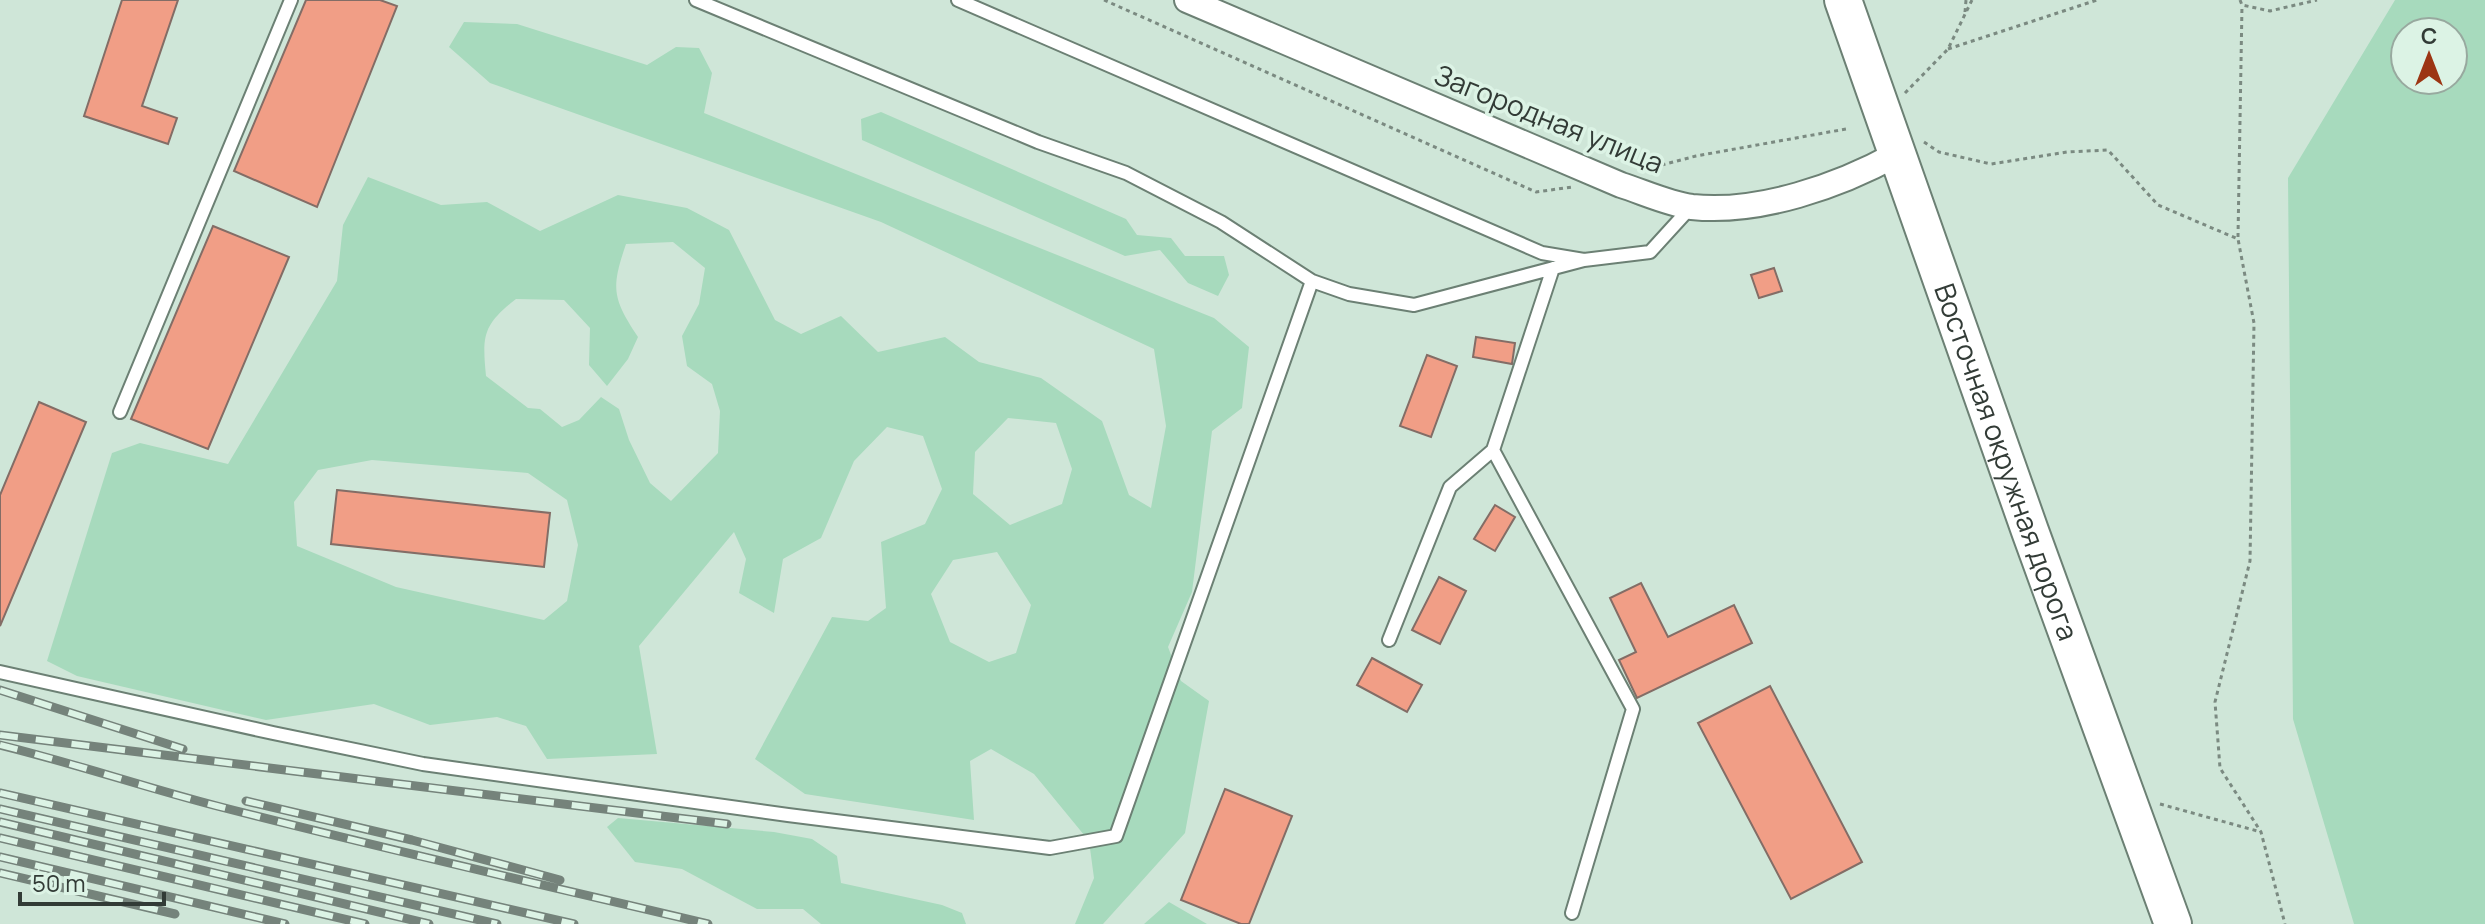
<svg xmlns="http://www.w3.org/2000/svg" width="2485" height="924" font-family="Manrope,sans-serif">
	<rect width="100%" height="100%" fill="#cfe6d8"/>
	<path fill="#a7dabd" fill-rule="evenodd" d="M2395 0H2485V924H2354L2293 719 2288 178ZM2405 32H2453V80H2405Z
		M464 22 517 24 647 65 676 47 699 48 712 73 704 113 1214 318 1249 347 1242 408 1212 431 1192 592 1168 647 1181 681 1209 701 1185 833 1103 924H1075L1094 878 1089 841 1034 774 991 749 970 761 974 820 805 794 755 759 832 617 868 621 886 608 881 542 925 524 942 489 923 436 887 427 854 461 821 538 783 559 774 613 739 593 746 559 734 532 639 646 657 754 547 759 526 726 497 717 430 725 374 704 266 720 77 676 47 661 112 453 140 443 228 464 337 281 343 225 368 177 441 205 487 202 540 231 618 195 687 208 729 230 775 320 801 334 841 316 878 352 945 337 979 362 1041 378 1102 421 1129 495 1151 508 1166 426 1154 349 881 222 490 83 449 47ZM673 242 705 268 699 304 682 336 687 366 712 384 720 411 718 453 671 501 650 483 629 440 619 409 601 397 579 420 562 427 540 409 528 408 486 376C482 335 483 325 516 299L564 300 590 328 589 365 607 386 628 359 638 337C612 298 611 288 626 244ZM1008 418 1056 423 1072 469 1062 504 1010 525 973 494 975 452ZM372 460 528 473 567 500 578 545 567 601 544 620 396 587 297 546 294 502 318 470ZM997 552 1031 605 1016 653 989 662 950 642 931 594 953 560Z
		M881 112 1126 219 1137 235 1171 238 1185 256H1224L1229 275 1218 296 1188 283 1160 250 1125 256 862 140 861 119Z
		M618 818 774 832 812 839 837 856 841 883 942 905 962 913 966 924H821L803 909H757L682 869 635 862 607 827Z
		M1169 902 1207 924H1144Z"/>
	<path fill="#f19e86" stroke="#836d66" stroke-width="2" d="M122 0H178L142 106 177 118 168 144 84 116Z
		M306 0H380L397 6 317 207 234 171Z
		M213 226 289 257 208 449 131 419Z
		M1774 268 1782 291 1759 298 1751 275Z
		M1476 337 1515 343 1512 364 1473 357Z
		M1427 355 1457 366 1431 437 1400 426Z
		M39 402 86 422 0 626V495Z
		M337 490 550 513 544 567 331 544Z
		M1495 505 1515 517 1495 551 1474 539Z
		M1439 577 1466 591 1440 644 1412 630Z
		M1641 583 1668 637 1734 605 1752 643 1637 698 1619 660 1636 652 1610 598Z
		M1372 658 1422 685 1407 712 1357 685Z
		M1770 686 1862 862 1791 899 1698 723Z
		M1225 789 1292 816 1249 924H1241L1181 900Z"/>
	<g fill="none" stroke-linecap="round" stroke-linejoin="round">
		<defs>
			<path id="lane" d="M696 0 1038 142 1126 173 1221 222 1312 281 1349 294 1414 305 1584 260
				M958 0 1542 253 1584 260 1650 252 1691 207
				M1553 268 1493 450 1633 709 1572 913
				M120 412 291 0
				M1389 640 1450 487 1493 450
				M0 672 273 733 423 764 788 815 1050 848 1116 836 1312 281"/>
			<path id="street" d="M1187 0 1621 185C1643 192 1669 204 1692 207 1759 214 1839 186 1897 154"/>
			<g id="primary">
				<path id="s1" d="M1843 0 2030 531 2173 924"/>
			</g>
		</defs>
		<use href="#lane" stroke="#6c8074" stroke-width="16"/>
		<use href="#street" stroke="#6c8074" stroke-width="28"/>
		<use href="#primary" stroke="#6c8074" stroke-width="40"/>
		<path stroke="#7b8a81" stroke-width="3" stroke-dasharray="4 4" stroke-linecap="butt" d="M1104 0 1536 192 1572 187
			M2240 0 2242 5 2270 11 2317 0
			M1965 12 1966 0
			M1948 49 2097 0
			M1905 93 1948 49 1972 0
			M1924 142 1939 152 1991 164 2067 152 2108 150 2158 205 2238 239 2254 323 2250 561 2215 702 2220 768 2261 832 2285 924
			M1646 169 1696 156 1846 129
			M2238 237 2242 5
			M2160 804 2261 832"/>
		<use href="#lane" stroke="#fff" stroke-width="12"/>
		<use href="#street" stroke="#fff" stroke-width="24"/>
		<use href="#primary" stroke="#fff" stroke-width="36"/>
		<defs>
			<path id="rail" d="M0 690 183 749
				M0 735 727 824
				M0 745C73 763 144 787 217 806 380 848 544 885 708 924
				M0 793 574 924
				M246 801 412 840 560 880
				M0 809 497 924
				M0 822 429 924
				M0 838 365 924
				M0 857 285 924
				M0 873 175 914"/>
		</defs>
		<use href="#rail" stroke="#75837b" stroke-width="9"/>
		<use href="#rail" stroke="#dcf3e5" stroke-width="6" stroke-dasharray="18" stroke-linecap="butt"/>
	</g>
	<g text-anchor="middle" stroke-width="7" stroke-linejoin="round" paint-order="stroke">
		<g font-size="28" fill="#323b36" stroke="#dcf3e5">
			<text transform="translate(1549 119) rotate(22)" y="10">Загородная улица</text>
			<text dy="10" stroke="none"><textPath href="#s1" startOffset="490">Восточная окружная дорога</textPath></text>
		</g>
	</g>
	<g transform="translate(2429 56)"><circle r="38" fill="#dcf3e5" stroke="#98a99f" stroke-width="2"/>
	<path d="M0-6L14 30L0 20L-14 30Z" fill="#9c3513"/>
	<text y="-12" font-size="22" font-weight="bold" text-anchor="middle" fill="#323b36">С</text>
	</g>
	<path d="M20 892v12h144v-12" fill="none" stroke="#323b36" stroke-width="4"/>
	<text x="32" y="892" font-size="24" fill="#323b36" stroke="#dcf3e5" stroke-width="6" paint-order="stroke">50 m</text>
</svg>
